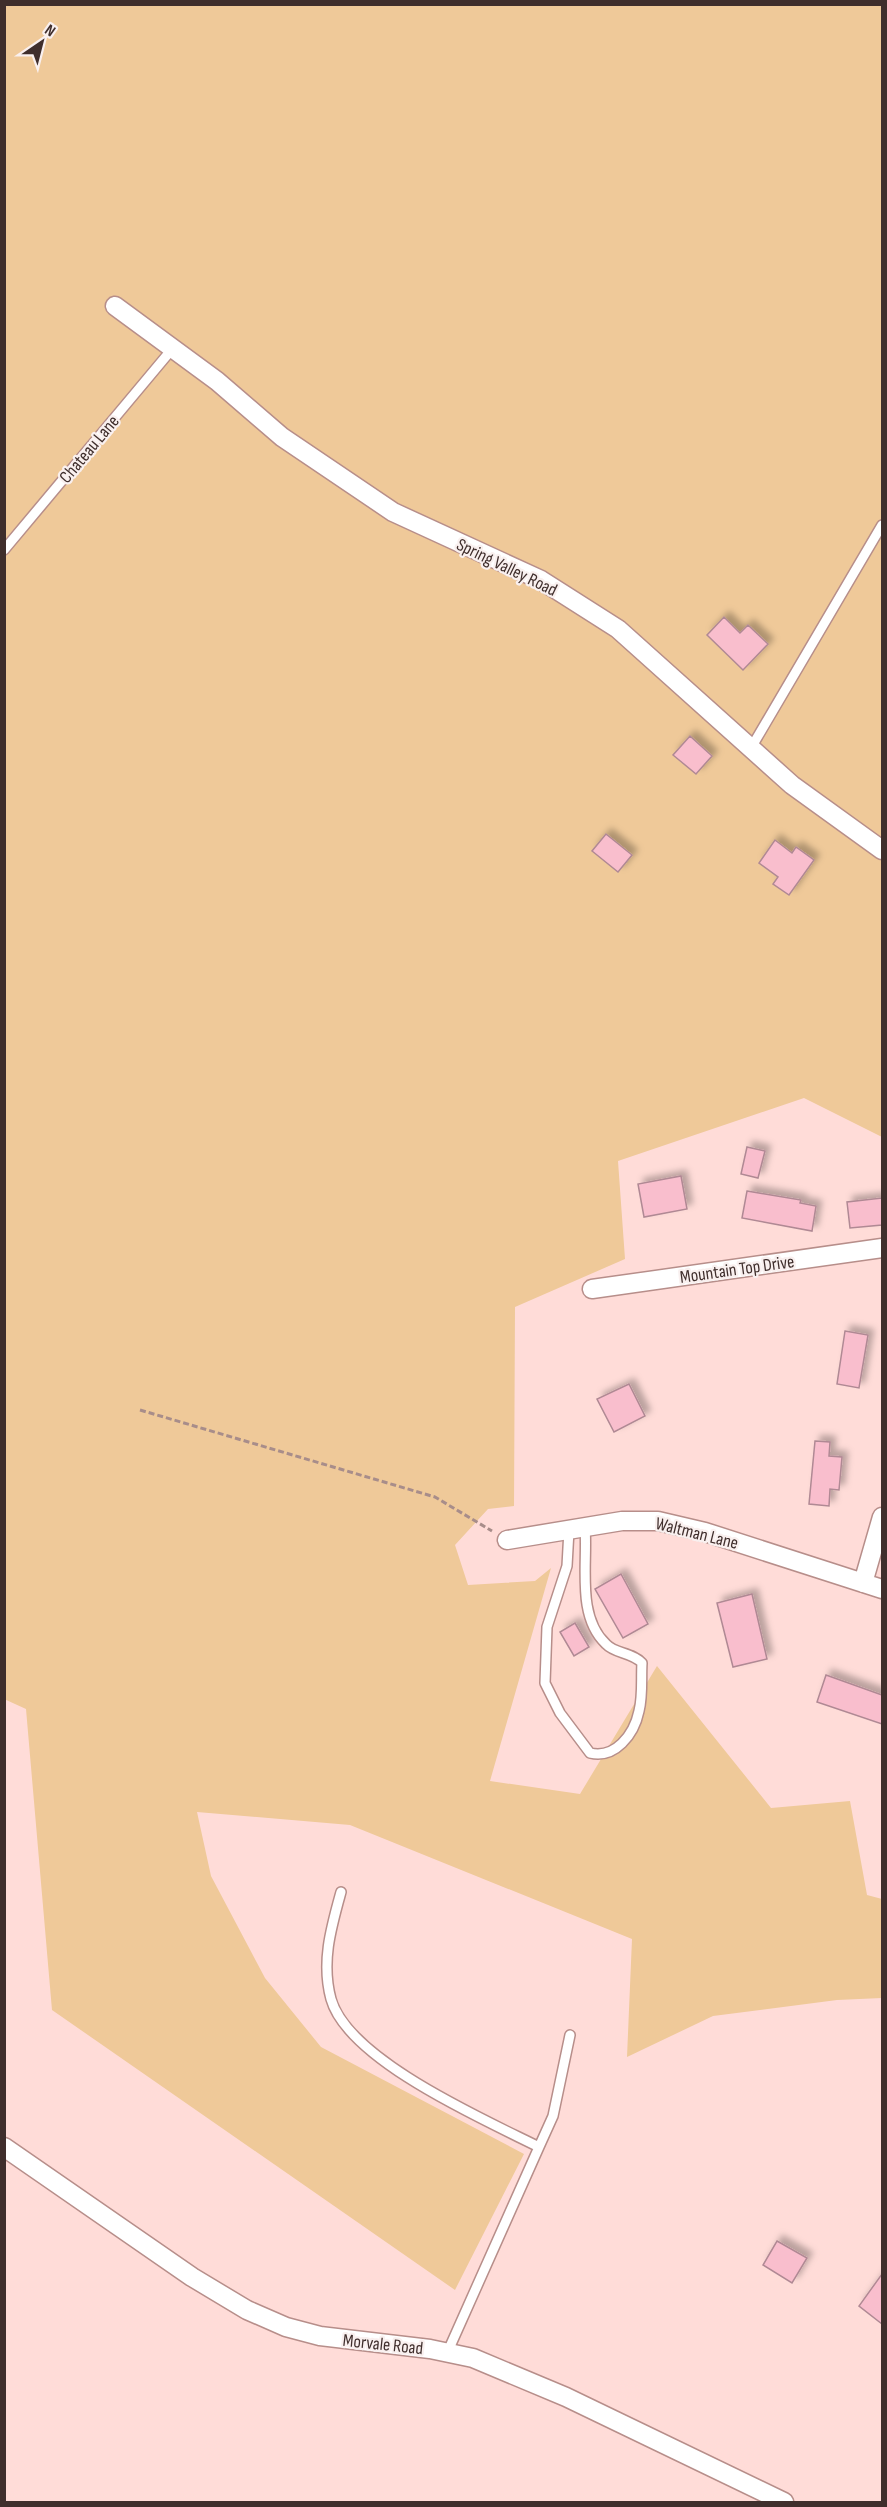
<svg xmlns="http://www.w3.org/2000/svg" width="887" height="2507" font-family="'Sofia Sans Condensed',sans-serif">
	<defs>
		<filter id="shadow"><feDropShadow dx="5.5" dy="-5.5" stdDeviation="3" flood-color="#0004"/></filter>
	</defs>
	<rect width="100%" height="100%" fill="#ffdcd8"/>
	<path fill="#efc999" d="M4 5H882V1137L804 1098 618 1161 625 1259 515 1307 514 1506 488 1509 455 1545 468 1585 535 1581 551 1568 490 1781 580 1794 657 1666 771 1808 850 1801 867 1895 882 1899V1998L837 2000 713 2016 627 2057 632 1939 350 1825 197 1812 211 1876 265 1978 321 2047 524 2154 455 2290 52 2010 26 1709 4 1699Z"/>
	<path fill="#f9becd" stroke="#b08994" stroke-width="1.5" filter="url(#shadow)" d="M724 617 740 633 748 625 768 644 743 670 707 635Z
		M690 736 712 756 696 774 673 755Z
		M606 834 632 855 618 872 592 851Z
		M775 840 792 853 796 847 814 860 789 895 773 884 778 877 759 863Z
		M747 1147 765 1151 758 1178 741 1174Z
		M681 1176 687 1209 644 1217 638 1184Z
		M747 1191 801 1200 800 1203 816 1206 812 1231 742 1218Z
		M882 1198V1225L850 1228 847 1202Z
		M845 1331 868 1335 859 1388 837 1384Z
		M629 1384 645 1416 614 1432 597 1399Z
		M815 1441 830 1442 829 1456 842 1457 839 1490 830 1489 829 1506 809 1504Z
		M621 1574 648 1624 623 1638 595 1589Z
		M752 1594 767 1659 733 1667 717 1603Z
		M575 1623 589 1647 574 1656 560 1632Z
		M826 1675 882 1695V1724L817 1702Z
		M777 2241 807 2258 792 2283 763 2265Z
		M882 2274V2324L859 2306Z"/>
	<g fill="none" stroke-linecap="round" stroke-linejoin="round">
		<defs>
			<path id="service" d="M4 550 173 348
				M751 748 882 525
				M569 1530 567 1566 547 1627 545 1683 560 1713 590 1753C615 1759 634 1735 639 1711 643 1696 641 1678 642 1663 632 1652 615 1654 606 1644 576 1616 588 1564 585 1527
				M341 1892C331 1928 321 1962 331 1999 348 2060 485 2120 539 2147L448 2351
				M539 2147 553 2116 570 2035"/>
			<path id="minor" d="M115 306 217 381 282 437 393 512 541 580 618 629 792 785 882 850
				M592 1289 882 1248
				M507 1540 622 1521H658L705 1532 882 1589
				M863 1583 882 1517
				M4 2147 192 2277 247 2310 286 2327 320 2336 430 2349 473 2358 566 2397 784 2502"/>
		</defs>
		<use href="#service" stroke="#b78e8a" stroke-width="12"/>
		<use href="#minor" stroke="#b78e8a" stroke-width="21"/>
		<path stroke="#a88d8a" stroke-width="3" stroke-dasharray="6 3" stroke-linecap="butt" d="M140 1410 435 1497 492 1531"/>
		<use href="#service" stroke="#fff" stroke-width="9"/>
		<use href="#minor" stroke="#fff" stroke-width="18"/>
	</g>
	<g text-anchor="middle" stroke-width="4.5" stroke-linejoin="round" paint-order="stroke">
		<g font-size="18" fill="#3f2e2c" stroke="#f9f0ef">
			<text transform="translate(89 449) rotate(-50)" y="6">Chateau Lane</text>
			<text transform="translate(507 567) rotate(26)" y="6">Spring Valley Road</text>
			<text transform="translate(737 1269) rotate(-8)" y="6">Mountain Top Drive</text>
			<text transform="translate(697 1533) rotate(14)" y="6">Waltman Lane</text>
			<text transform="translate(383 2344) rotate(6)" y="6">Morvale Road</text>
		</g>
	</g>
	<rect width="887" height="2507" fill="none" stroke="#3f2e2c" stroke-width="12"/>
	<g transform="translate(42 42) rotate(35)" stroke="#f9f0ef" stroke-width="4.5" paint-order="stroke">
	<path d="M0-4.5L10 22L0 15L-10 22Z" fill="#3f2e2c"/>
	<text y="-9" font-size="16" font-weight="bold" text-anchor="middle" fill="#3f2e2c">N</text>
	</g>
</svg>
